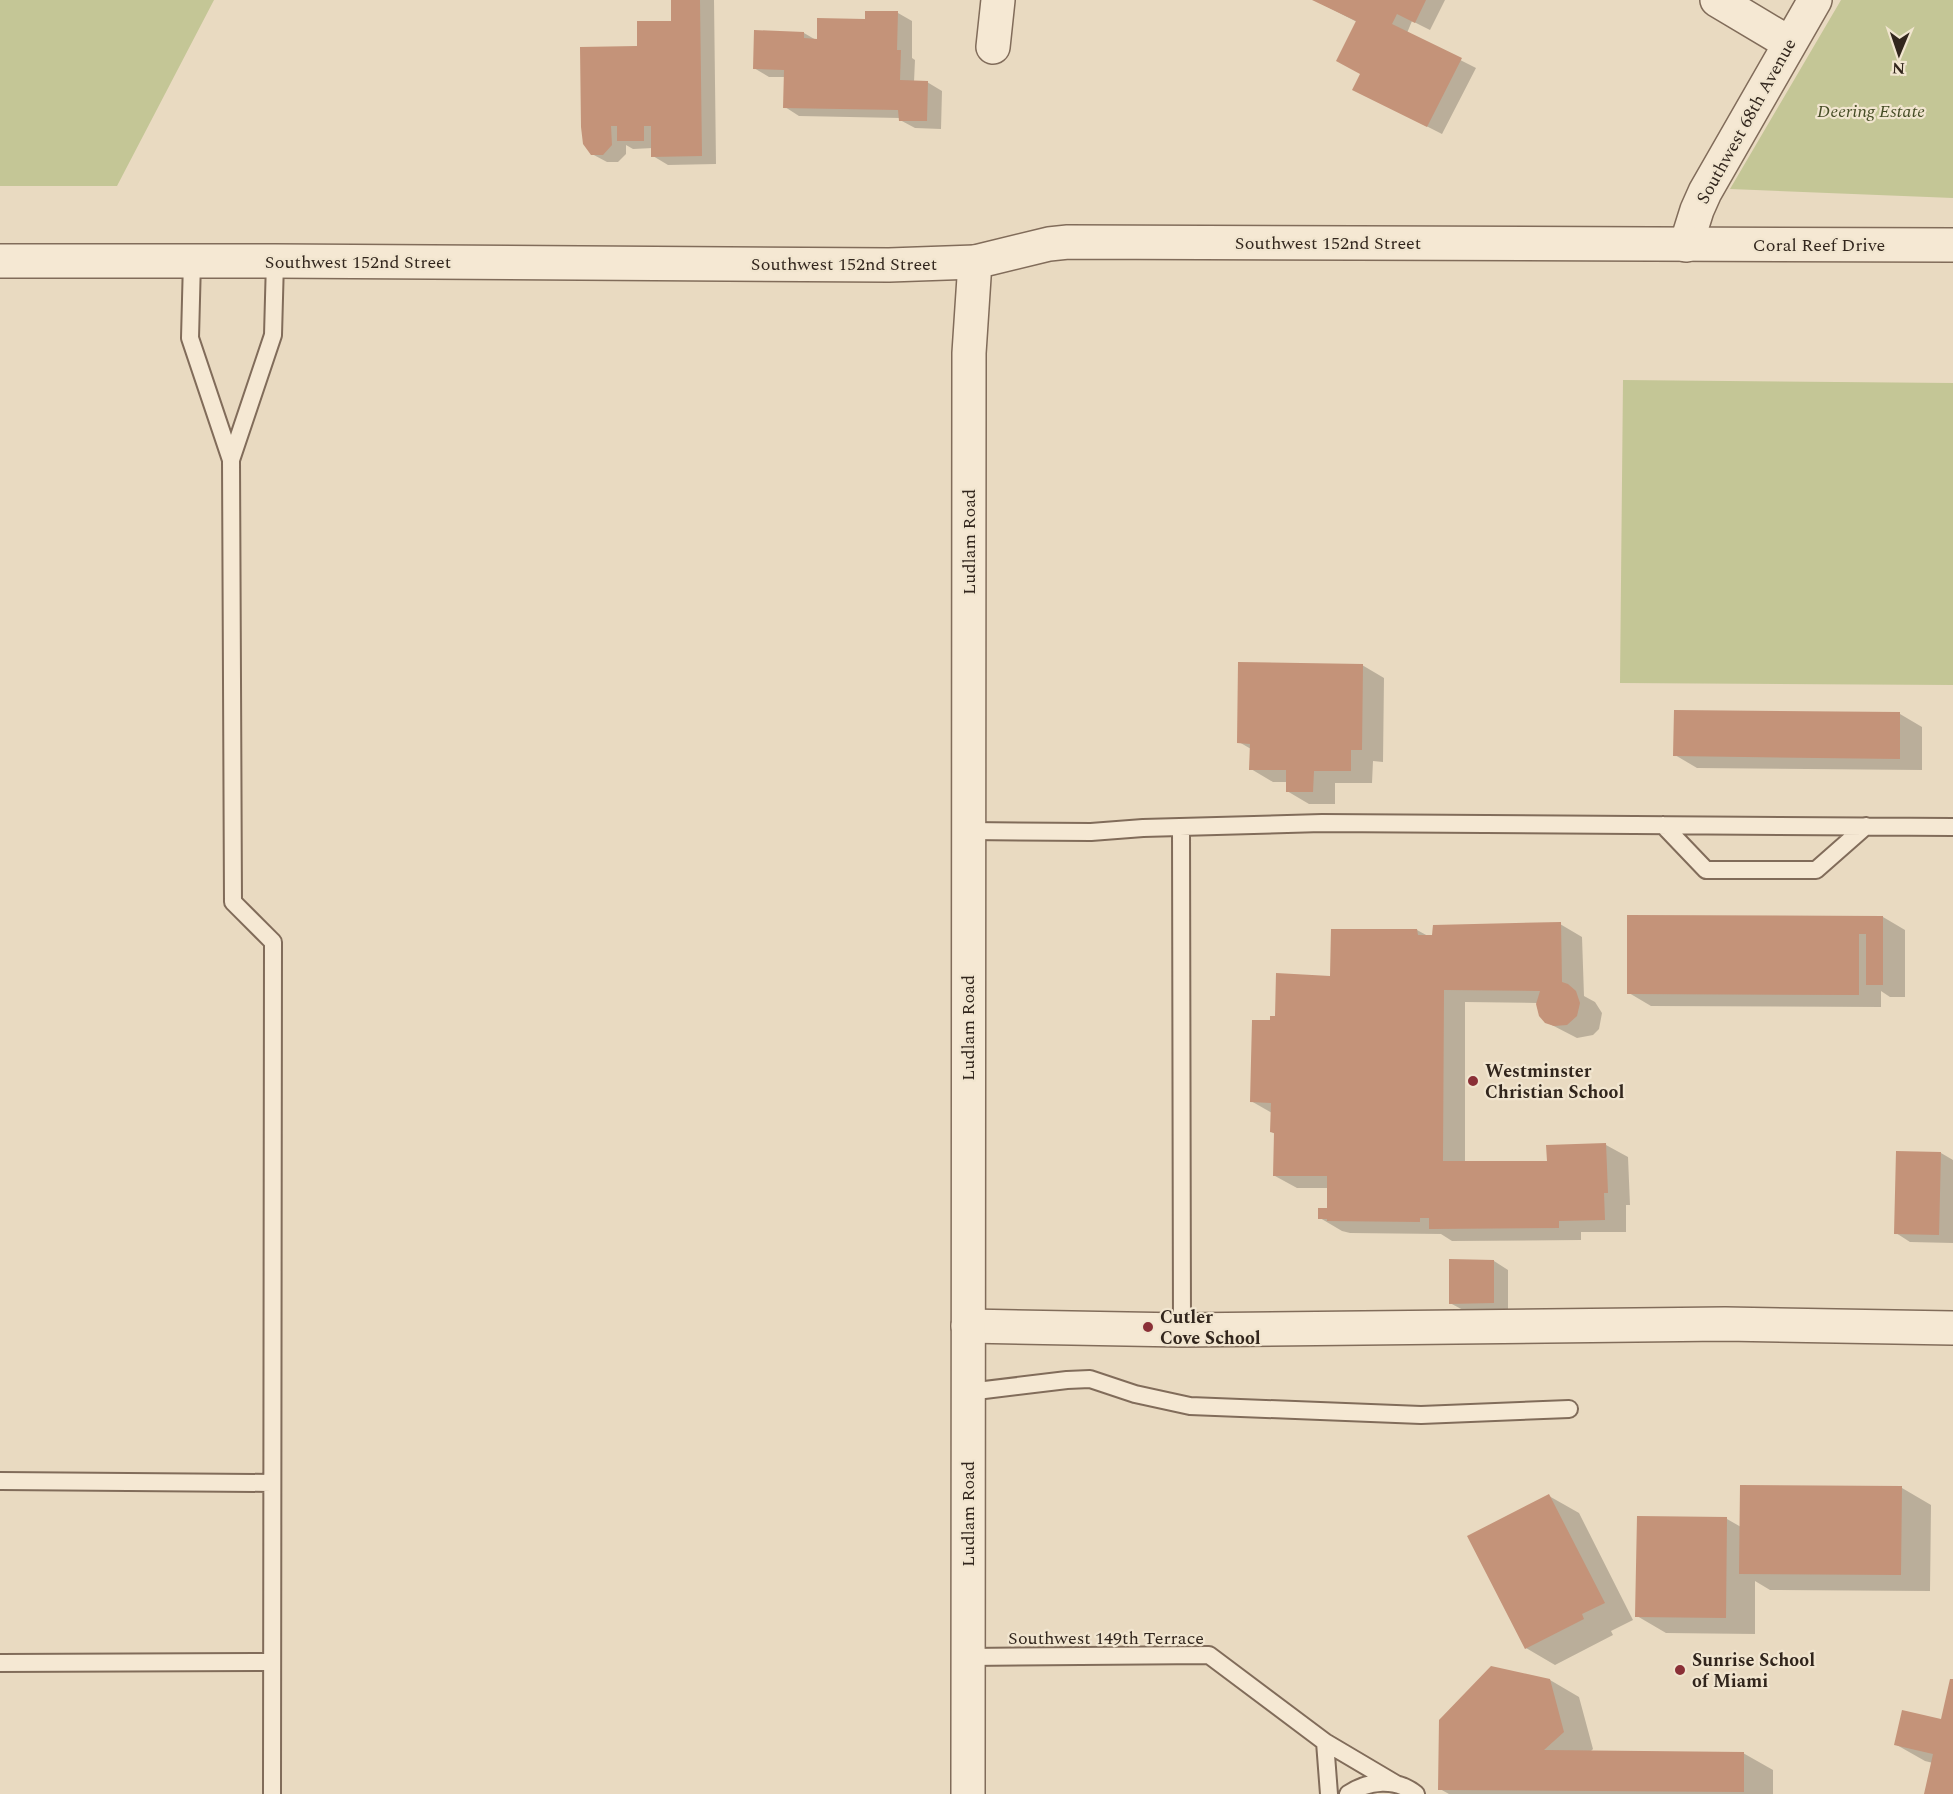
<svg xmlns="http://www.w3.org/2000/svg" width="1953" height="1794" font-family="Spectral,serif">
	<rect width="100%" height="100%" fill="#e9dac1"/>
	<path fill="#c4c696" d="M0 0H214L117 186H0Z
		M1841 0H1953V198L1730 189Z
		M1623 380 1953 383V685L1620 683Z"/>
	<path fill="#0003" d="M672 0H714L716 164 668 165 653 156V148L633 149 626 145V154L618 162H607L592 154 639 48 672 22Z
		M1314 0H1445L1430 30 1412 21 1407 33 1476 68 1442 134 1369 97 1362 74 1357 22Z
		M898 13 912 21V58L915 60 914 82H927L942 91 941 129 915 128 900 120V118L799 116 785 107V77H769L754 68 804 33 816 40 867 20Z
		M1362 665 1384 678 1383 762 1373 761 1372 783H1335V804H1309L1287 791V782H1273L1251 769V749L1239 742Z
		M1900 714 1922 727V770L1697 768 1675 755Z
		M1629 917H1883L1905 930V997H1890L1881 991V1007L1651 1006 1629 993Z
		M1560 924 1582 937 1584 996 1595 1002 1602 1013 1599 1029 1593 1035 1577 1038 1546 1022 1538 1003 1465 1002V1162H1549L1606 1145 1628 1157 1630 1205H1626V1232H1581V1240L1452 1241 1441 1234 1350 1233 1342 1231 1320 1218 1329 1209V1188H1297L1275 1176V1134L1272 1132V1113L1251 1101 1271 1021 1332 977 1417 930 1428 936Z
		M1941 1153 1953 1160V1243L1910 1242 1896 1233Z
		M1494 1261 1508 1270V1311H1465L1450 1303Z
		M1902 1488 1931 1505 1930 1591 1770 1590 1755 1581V1634L1666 1633 1637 1616 1727 1519 1741 1527Z
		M1549 1496 1579 1513 1633 1620 1611 1631 1613 1635 1555 1665 1526 1648Z
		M1550 1680 1579 1697 1593 1749 1590 1752 1743 1753 1773 1770V1794H1449L1440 1789Z
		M1953 1681V1794H1926L1933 1763 1925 1761 1895 1744 1942 1721Z"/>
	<path fill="#c49379" d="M671 0H700L702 156 651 157V126H644V141H617V126H611L612 145 603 155H591L583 144 581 127 580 47 637 46V21H671Z
		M1312 0H1426L1415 23 1397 14 1392 24 1462 58 1427 127 1352 90 1360 74 1336 61 1356 21Z
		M865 11H898L897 50H901L900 80 928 81 927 121H899L898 110 783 108 784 70 753 69 754 30 804 32V38L817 39V18L865 19Z
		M1238 662 1363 664 1362 750H1351V771H1314L1313 792H1286V770H1249L1250 744 1237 743Z
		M1674 710 1900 712V759L1673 756Z
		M1627 915 1883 916V985H1866V934H1859V995L1627 994Z
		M1561 922 1562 982 1568 984 1576 991 1580 1003 1577 1016 1567 1025 1554 1026 1545 1023 1539 1016 1536 1004 1540 991 1444 990 1443 1161H1547L1546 1145 1606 1143 1608 1193H1604L1605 1220 1559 1221V1228L1429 1229V1218H1420V1222L1327 1221V1219H1318V1208H1327V1176H1273L1274 1133 1270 1132 1271 1103 1250 1102 1252 1020H1270V1016H1275L1276 973 1330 976 1331 929H1417L1418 935H1432L1433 925Z
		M1896 1151 1941 1152 1939 1235 1894 1234Z
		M1449 1259 1494 1260V1303L1449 1304Z
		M1740 1485 1902 1486 1901 1575 1739 1574Z
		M1549 1494 1605 1603 1582 1614 1584 1619 1525 1649 1467 1536Z
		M1637 1516 1727 1517 1726 1618 1635 1617Z
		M1491 1666 1550 1679 1564 1732 1544 1750 1744 1752V1792L1438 1790 1439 1720Z
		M1950 1679H1953V1794H1924L1933 1754 1894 1745 1902 1710 1941 1719Z"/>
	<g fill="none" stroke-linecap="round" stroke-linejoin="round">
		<defs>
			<path id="service" d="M192 261 190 338 231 460 233 902 273 942 272 1794
				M231 460 273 335 275 261
				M1663 825 1706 870H1816L1866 826
				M1181 827 1182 1330
				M968 831 1091 832 1143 828 1322 823 1953 827
				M968 1392 1067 1380 1090 1379 1135 1394 1190 1406 1421 1415 1569 1409
				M0 1481 272 1483
				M968 1657 1209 1655 1325 1742 1396 1784
				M0 1663 272 1662
				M1325 1742 1329 1794
				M1348 1794C1369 1780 1396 1778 1416 1794"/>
			<path id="minor" d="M1717 0 1789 43
				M993 47 998 0
				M1686 245 1697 210 1705 192 1815 0
				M0 261H275L889 265 975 262
				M968 1326 1182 1330 1725 1324 1953 1328"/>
			<path id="tertiary" d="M968 1794 969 353 975 262 1049 244 1068 242 1953 245"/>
		</defs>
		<use href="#service" stroke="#816c5a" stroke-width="20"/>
		<use href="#minor" stroke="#816c5a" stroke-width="36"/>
		<use href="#tertiary" stroke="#816c5a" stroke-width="36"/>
		<use href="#service" stroke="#f5e8d3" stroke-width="16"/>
		<use href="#minor" stroke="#f5e8d3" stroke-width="33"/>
		<use href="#tertiary" stroke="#f5e8d3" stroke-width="33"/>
	</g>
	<g fill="#8a2f36" stroke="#f1e5cf" stroke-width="2">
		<circle cx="1473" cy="1081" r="6"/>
		<circle cx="1148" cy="1327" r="6"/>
		<circle cx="1680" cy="1670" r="6"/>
	</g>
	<g text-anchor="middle" stroke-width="4.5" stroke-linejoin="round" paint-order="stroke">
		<g font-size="18" font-style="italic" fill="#454c25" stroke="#f1e5cf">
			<text x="1871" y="117">Deering Estate</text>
		</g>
		<g font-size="18" fill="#32261d" stroke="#f1e5cf">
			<text transform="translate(1746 121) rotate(-61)" y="6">Southwest 68th Avenue</text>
			<text x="1328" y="249">Southwest 152nd Street</text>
			<text x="1819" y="251">Coral Reef Drive</text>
			<text x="358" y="268">Southwest 152nd Street</text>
			<text x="844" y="270">Southwest 152nd Street</text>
			<text transform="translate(969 542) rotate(-90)" y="6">Ludlam Road</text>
			<text transform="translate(968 1028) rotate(-90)" y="6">Ludlam Road</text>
			<text transform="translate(968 1514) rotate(-90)" y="6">Ludlam Road</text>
			<text x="1106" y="1644">Southwest 149th Terrace</text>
		</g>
		<g font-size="18" font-weight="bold" fill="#32261d" stroke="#f1e5cf" text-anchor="start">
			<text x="1485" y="1077">Westminster<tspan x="1485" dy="21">Christian School</tspan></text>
			<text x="1160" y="1323">Cutler<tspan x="1160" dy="21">Cove School</tspan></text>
			<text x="1692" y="1666">Sunrise School<tspan x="1692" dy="21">of Miami</tspan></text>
		</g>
	</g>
	<g transform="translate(1899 54) rotate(182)" stroke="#f1e5cf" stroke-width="4.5" paint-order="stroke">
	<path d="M0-4.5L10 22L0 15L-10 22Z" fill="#32261d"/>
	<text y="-9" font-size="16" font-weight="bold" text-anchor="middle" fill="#32261d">N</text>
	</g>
</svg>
